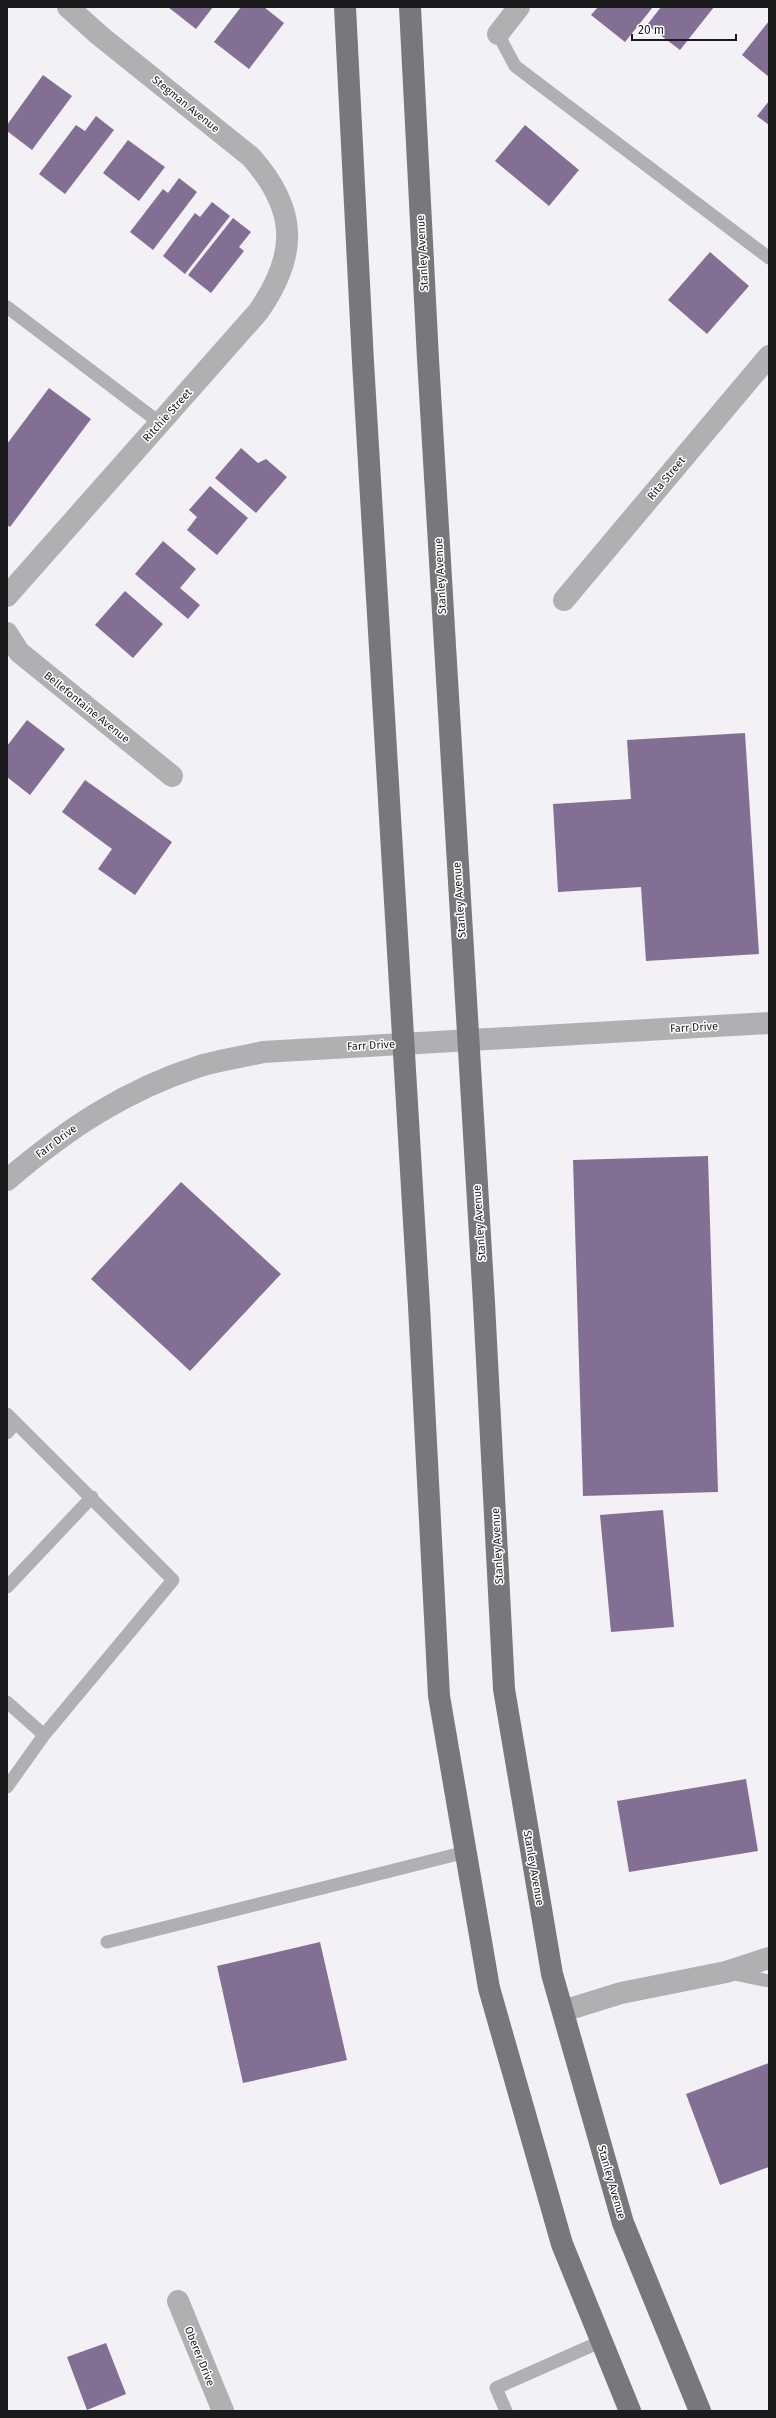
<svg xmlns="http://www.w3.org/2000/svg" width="776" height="2418" font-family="'Fira Sans',sans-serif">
	<rect width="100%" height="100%" fill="#f3f0f6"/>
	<path fill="#846f94" d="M168 7H213L196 29Z
		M241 7H264L284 23 249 69 214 42Z
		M598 7H653L625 42 591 15Z
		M661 7H714L680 50 647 25Z
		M769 21V77L742 55Z
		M43 75 72 96 32 150 7 131V125Z
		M769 101V125L757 116Z
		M96 116 114 130 65 194 39 174 76 125 85 131Z
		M525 125 579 170 549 206 495 161Z
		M128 140 165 167 139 201 103 173Z
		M179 178 197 192 153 250 130 232 163 189 168 193Z
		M212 202 230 216 185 274 163 256 195 213 200 217Z
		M233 218 251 232 239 247 244 251 211 293 188 275Z
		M710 252 749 286 707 334 668 300Z
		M49 388 91 419 10 527 7 525V444Z
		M241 448 258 463 266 459 287 477 256 513 215 478Z
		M210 486 248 518 217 555 187 530 197 517 189 510Z
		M163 541 196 569 180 588 200 605 188 619 135 574Z
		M125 591 163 624 133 658 95 625Z
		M27 720 65 749 30 795 7 777V746Z
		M745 733 759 954 646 961 641 887 558 892 553 804 631 799 627 740Z
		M85 780 172 842 135 895 98 869 112 849 62 812Z
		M708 1156 718 1492 583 1496 573 1160Z
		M181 1182 281 1274 190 1371 91 1279Z
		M663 1510 674 1627 611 1632 600 1515Z
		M746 1779 758 1851 629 1872 617 1801Z
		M320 1942 347 2060 243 2083 217 1966Z
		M769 2063V2167L720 2185 686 2094Z
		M106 2343 126 2394 87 2410 67 2357Z"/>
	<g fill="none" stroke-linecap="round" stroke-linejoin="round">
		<path stroke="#b0afb1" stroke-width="13" d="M498 34 515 66 769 258
			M7 307 160 423
			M7 1414 173 1580 44 1735 7 1787
			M7 1433 16 1423
			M7 1587 92 1497
			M7 1702 44 1735
			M107 1942 466 1852
			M729 1973 769 1981
			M506 2411 496 2388 602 2341"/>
		<path stroke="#b0afb1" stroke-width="22" d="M498 34 519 7
			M7 596 258 312C298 255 298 210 251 157L99 35 68 7
			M564 600 769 356
			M7 633 19 652 172 776
			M7 1180C67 1129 125 1090 200 1066 220 1060 242 1057 263 1052L769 1023
			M563 2011 621 1993 726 1972 769 1958
			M178 2301 223 2411"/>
		<path stroke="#7a777c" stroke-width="22" d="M345 7 363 362 419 1306 439 1696 489 1988 562 2244 630 2411
			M410 7 428 359 484 1303 504 1689 552 1974 623 2223 700 2411"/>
	</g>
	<g text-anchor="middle" stroke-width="3" stroke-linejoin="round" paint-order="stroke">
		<g font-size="11" fill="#1a191b" stroke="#fff">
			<text transform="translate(186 104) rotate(39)" y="4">Stegman Avenue</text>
			<text transform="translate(422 253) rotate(-93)" y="4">Stanley Avenue</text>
			<text transform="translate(167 415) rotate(-48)" y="4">Ritchie Street</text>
			<text transform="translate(666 478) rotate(-50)" y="4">Rita Street</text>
			<text transform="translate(440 576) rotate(-93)" y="4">Stanley Avenue</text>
			<text transform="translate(87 707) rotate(39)" y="4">Bellefontaine Avenue</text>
			<text transform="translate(459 900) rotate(-94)" y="4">Stanley Avenue</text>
			<text transform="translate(694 1027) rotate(-3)" y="4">Farr Drive</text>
			<text transform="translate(371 1045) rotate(-3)" y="4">Farr Drive</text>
			<text transform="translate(56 1141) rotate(-37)" y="4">Farr Drive</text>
			<text transform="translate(479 1223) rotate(-94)" y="4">Stanley Avenue</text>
			<text transform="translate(497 1546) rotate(-93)" y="4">Stanley Avenue</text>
			<text transform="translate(534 1868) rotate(80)" y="4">Stanley Avenue</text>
			<text transform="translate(612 2182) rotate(74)" y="4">Stanley Avenue</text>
			<text transform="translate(200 2356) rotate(68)" y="4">Oberer Drive</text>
		</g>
	</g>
	<rect width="776" height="2418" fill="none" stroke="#1a191b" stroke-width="16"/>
	<path d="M632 34v6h104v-6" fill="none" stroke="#1a191b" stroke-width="2"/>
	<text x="638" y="34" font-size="12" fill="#1a191b" stroke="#ffffff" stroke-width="3" paint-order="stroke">20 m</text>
</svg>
